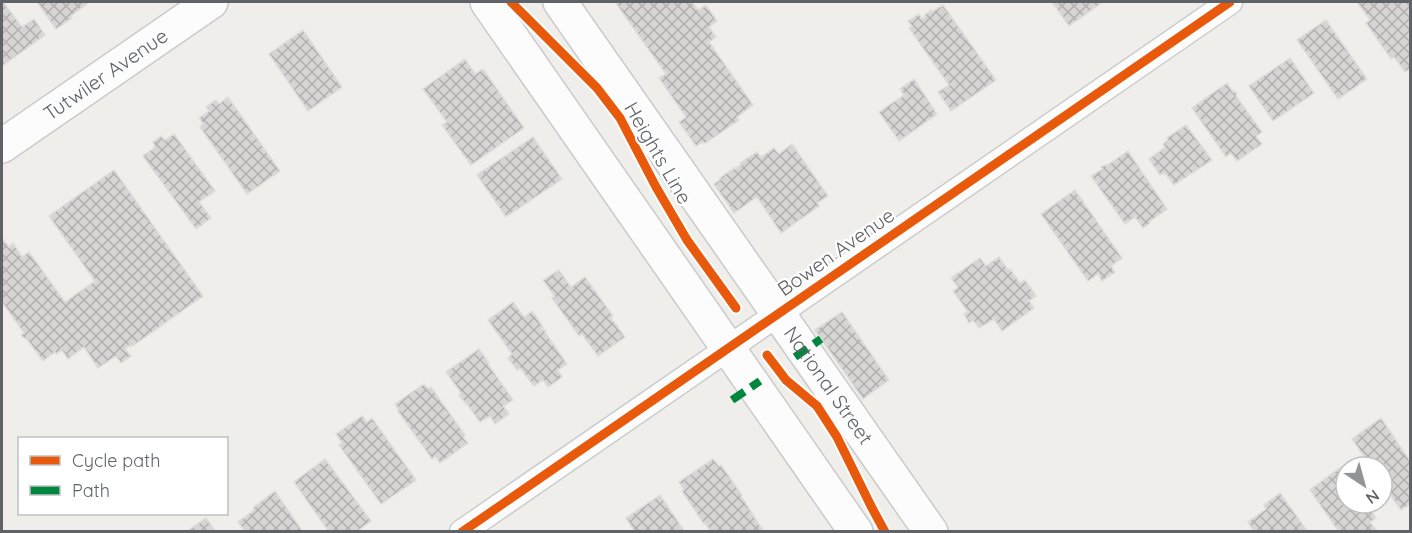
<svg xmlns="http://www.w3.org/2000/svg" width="1412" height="533" font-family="Quicksand,sans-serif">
	<defs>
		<pattern id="building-cross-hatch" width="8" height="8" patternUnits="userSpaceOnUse" patternTransform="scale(1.5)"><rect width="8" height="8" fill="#d6d5d3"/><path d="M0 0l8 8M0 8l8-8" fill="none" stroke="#b1b0af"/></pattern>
	</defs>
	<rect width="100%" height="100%" fill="#efeeea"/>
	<path fill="url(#building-cross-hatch)" stroke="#deddd9" stroke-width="1.5" d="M2 2H3L22 27 34 19 45 35 2 66Z
		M37 2H85L87 4 71 16 72 18 56 29Z
		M615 2H692L698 10 706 5 717 21 709 27 716 37 709 42 753 105 737 117 739 120 704 144 703 142 696 146 679 122 686 117 659 78 666 74Z
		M1052 2H1098L1100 4 1069 26Z
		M1357 2H1410V69L1405 72 1394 57 1391 59 1366 23 1370 20Z
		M943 5 996 80 951 111 938 92 949 85 909 28 912 26 908 21 919 14 922 19 925 17 924 16 931 10 932 12Z
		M1326 20 1367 79 1338 99 1297 40Z
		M303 30 342 87 308 111 269 54Z
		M1290 58 1314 93 1273 121 1249 86Z
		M465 59 475 74 483 69 524 128 471 165 442 125 447 122 423 89Z
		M914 79 937 114 899 141 879 112 904 95 900 89Z
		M1227 83 1233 92 1234 91 1237 94 1236 96 1262 132 1256 136 1262 144 1237 161 1231 153 1226 157 1192 108Z
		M228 97 280 171 247 194 200 127 203 124 199 118 209 111 206 107 216 100 219 104Z
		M1186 125 1212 160 1174 185 1165 173 1160 175 1149 159 1165 147 1163 144 1168 140 1167 138Z
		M174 134 215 191 199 202 211 218 196 229 143 156 154 148 155 146 153 142 161 136 165 140Z
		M533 137 562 179 506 217 477 175Z
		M792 144 828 196 817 203 819 206 781 233 757 197 734 213 714 184 721 179 720 178 734 168V169L741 165 740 163 757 152 761 157 774 148 779 154Z
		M1128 151 1167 209 1149 222 1150 223 1143 228 1135 217 1125 224 1091 176 1103 169 1101 167 1105 165 1106 166Z
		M114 170 203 296 131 347 130 345 125 349 131 356 121 363 116 356 98 368 84 347 68 359 61 349V351L56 354 55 352 43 361 26 338 25 339 21 335 24 333 2 302V238L9 247 13 243 22 257 29 252 65 302 95 281 49 216Z
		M1075 190 1122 258 1111 266 1115 272 1102 281 1098 274 1088 281 1041 214Z
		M999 257 1008 270 1010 269 1020 283 1025 280 1036 296 1029 301 1034 308 1002 331 994 319 979 328 973 320 969 323 964 314 968 312 953 291 958 287 951 278 980 258 986 266Z
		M559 270 571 287 585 277 613 316 611 318 625 337 598 356 582 334 579 336 552 298 555 297 543 280Z
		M513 302 524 317 532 311 543 327 541 328 546 331 545 332 567 364 558 370 562 377 548 387 543 380 534 386 520 368 517 370 508 358 512 354 488 320Z
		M842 312 889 380 863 399 815 330Z
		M479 349 489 363 488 364 513 400 503 406 509 414 495 424 490 416 480 422 467 404H466L459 395 461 393 446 372Z
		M424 384 428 389 431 387 465 435 463 437 468 443 440 463 435 456 432 459 398 411 399 410 395 404Z
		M362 416 367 422 372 418 416 480 381 504 339 445 342 443 336 434Z
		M1381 418 1410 461V504L1401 510 1382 483V467H1371L1352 439Z
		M325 459 371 521 356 532H329L294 482Z
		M713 459 719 466 721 465 742 495 741 496 764 532H711L705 523 704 524 682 491 684 490 679 482Z
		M1341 467 1346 474V503H1366L1376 518 1370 522 1376 530 1374 532H1339L1310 490Z
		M275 491 303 532H245L238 522 253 511 254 507Z
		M1280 493 1308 532H1254L1248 522 1266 509 1264 505Z
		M660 495 685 532H635L626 518Z
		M206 518 216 532H186Z"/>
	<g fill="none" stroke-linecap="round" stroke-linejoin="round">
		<defs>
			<path id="street" d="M462 532 1230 2"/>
			<g id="secondary">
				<path d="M487 2 856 532"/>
				<path id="s1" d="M560 2 931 532"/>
				<path id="s2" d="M2 146 211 2"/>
			</g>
		</defs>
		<use href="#street" stroke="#cbcccc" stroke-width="27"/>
		<use href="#secondary" stroke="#cacacb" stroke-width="36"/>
		<use href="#street" stroke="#fdfcfc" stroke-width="24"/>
		<use href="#secondary" stroke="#fdfcfc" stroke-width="33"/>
		<path stroke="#00873e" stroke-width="8" stroke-dasharray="15 8" stroke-linecap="butt" d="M795 357 821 339
			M732 400 760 381"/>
		<defs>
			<path id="cycleway" d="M511 2 597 88 620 118 656 187 687 240 736 308
				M767 355 786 380 817 406 837 437 871 506 885 532
				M462 532 1230 2"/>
		</defs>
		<use href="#cycleway" stroke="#fff" stroke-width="13"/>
		<use href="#cycleway" stroke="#e8590c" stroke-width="9"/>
	</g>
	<g text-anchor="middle" stroke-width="4.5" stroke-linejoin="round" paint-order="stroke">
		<g font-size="20" fill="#5f6368" stroke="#fff">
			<text dy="7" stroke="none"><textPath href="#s2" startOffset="126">Tutwiler Avenue</textPath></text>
			<text transform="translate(658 153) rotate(60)" y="7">Heights Line</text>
			<text transform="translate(836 252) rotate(-35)" y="7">Bowen Avenue</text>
			<text dy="7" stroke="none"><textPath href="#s1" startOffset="468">National Street</textPath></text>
		</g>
	</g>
	<rect width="1412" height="533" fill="none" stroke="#5f6368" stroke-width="6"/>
	<rect x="18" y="437" width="210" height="78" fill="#ffffff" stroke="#bfc1c3" stroke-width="1.5"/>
	<rect x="30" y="456" width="30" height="9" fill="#e8590c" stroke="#bfc1c3" stroke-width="1.5"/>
	<text x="72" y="467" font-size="18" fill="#5f6368">Cycle path</text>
	<rect x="30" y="486" width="30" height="9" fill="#00873e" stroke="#bfc1c3" stroke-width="1.5"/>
	<text x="72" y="497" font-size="18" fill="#5f6368">Path</text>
	<g transform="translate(1364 485) rotate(144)"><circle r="28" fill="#ffffff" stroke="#bfc1c3" stroke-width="1.5"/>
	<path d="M0-4.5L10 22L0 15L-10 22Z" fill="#919496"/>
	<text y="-9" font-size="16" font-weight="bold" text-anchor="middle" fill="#5f6368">N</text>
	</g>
</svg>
